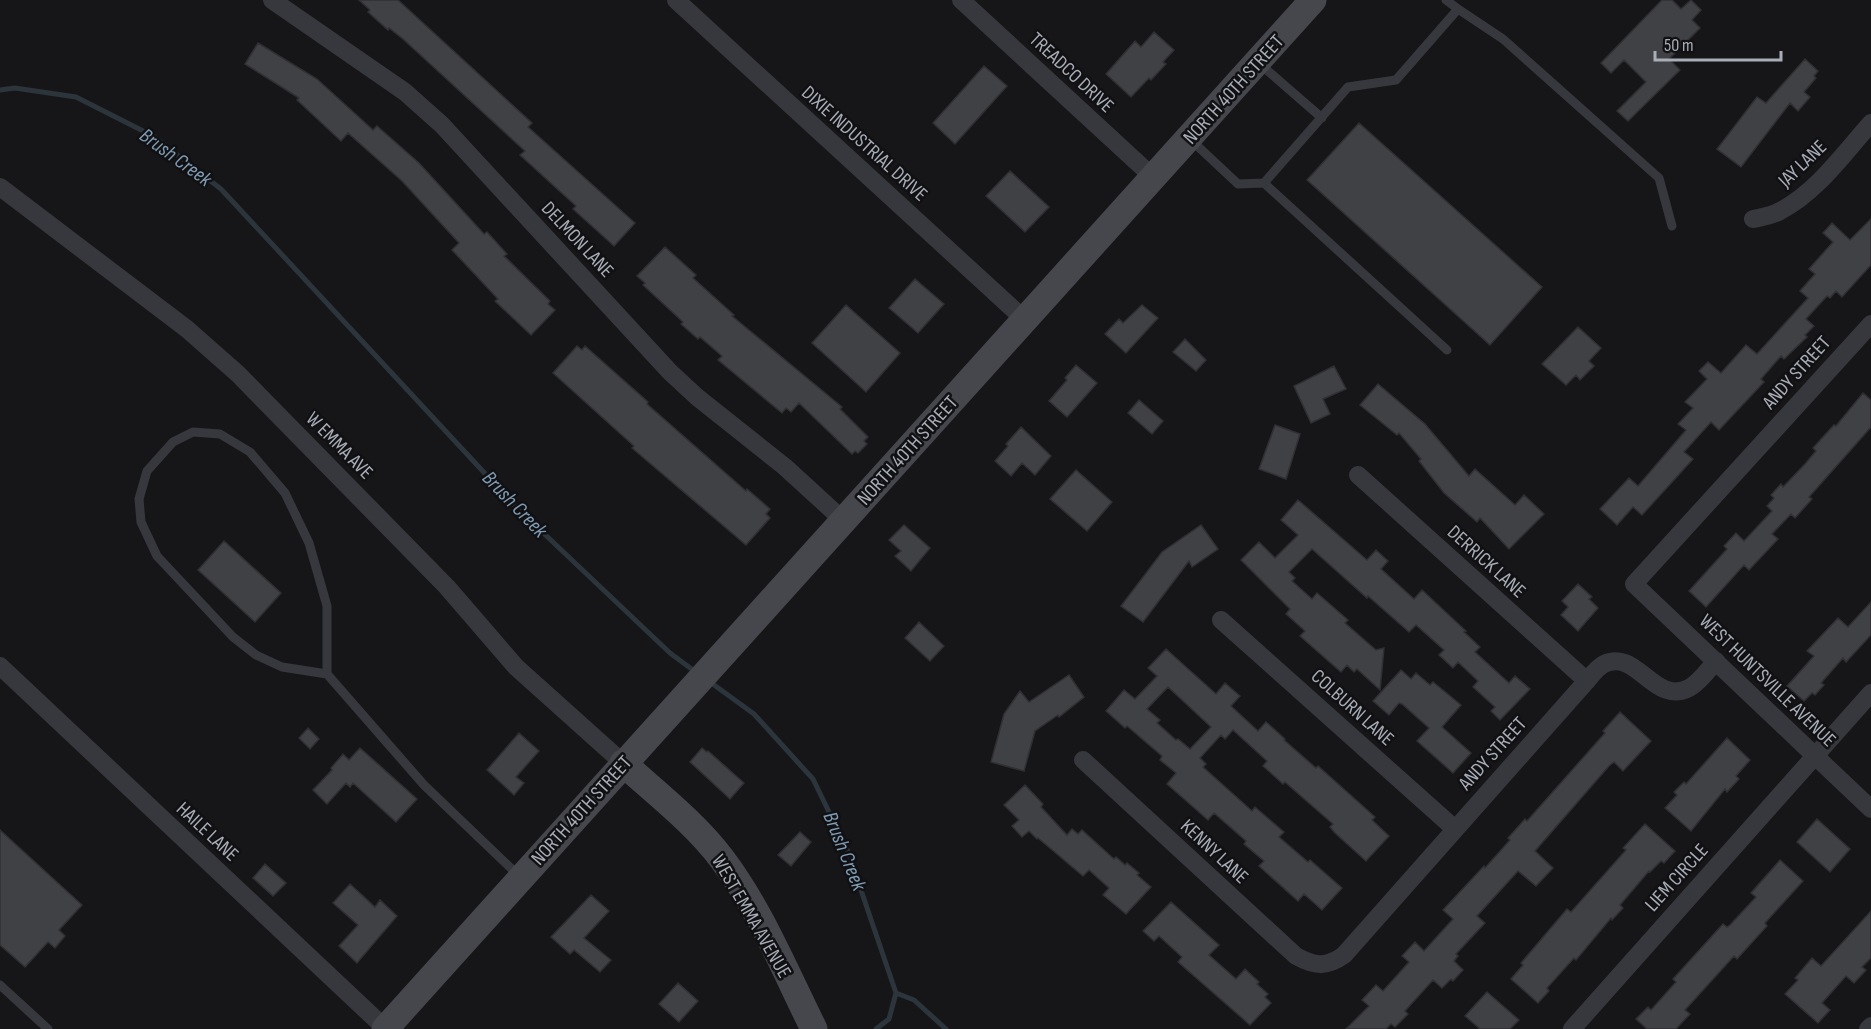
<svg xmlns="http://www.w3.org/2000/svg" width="1871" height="1029" font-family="'Sofia Sans Condensed',sans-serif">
	<rect width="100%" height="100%" fill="#161618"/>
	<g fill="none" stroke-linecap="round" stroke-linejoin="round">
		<path stroke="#2c353c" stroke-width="5" d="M0 90 15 88 76 97 153 136 221 189 517 508 670 653 697 673
			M710 682 754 714 813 779 847 849 896 993 889 1019 876 1029
			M896 993 914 1000 946 1029"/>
	</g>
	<path fill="#404145" stroke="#303034" stroke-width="1.5" fill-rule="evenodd" d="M359 0H398L532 123 528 127 635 223 614 246 573 209 576 206 520 155 525 151 403 39 389 28 388 30 368 12 370 10Z
		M1662 0H1672L1681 9 1691 0 1701 10 1692 20 1700 28 1669 59 1680 70 1628 121 1617 111 1646 82 1624 60 1611 73 1601 63Z
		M1154 32 1174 50 1163 62 1166 64 1151 80 1149 78 1131 97 1106 74 1135 41 1141 47Z
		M258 43 317 79 373 130 377 126 419 163 484 234 487 232 507 254 504 256 550 301 548 304 555 310 531 335 495 301 498 299 452 250 459 243 402 181 348 133 341 141 297 100 299 98 245 64Z
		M1805 59 1818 71 1814 76 1816 78 1804 92 1810 97 1798 111 1790 103 1741 167 1717 149 1757 97 1766 103Z
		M984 66 1007 86 955 144 933 123Z
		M1359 123 1542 287 1490 345 1307 180Z
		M1010 171 1049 207 1025 232 986 196Z
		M1871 219V265L1842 297 1836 291 1830 298 1827 296 1806 319 1814 326 1805 335 1807 337 1784 359 1781 356 1761 379 1764 382 1719 430 1711 422 1684 452 1693 459 1642 515 1633 507 1617 525 1600 509 1629 478 1638 486 1686 430 1678 424 1693 408 1685 402 1707 379 1699 371 1708 362 1721 373 1746 345 1757 354 1808 298 1800 291 1815 274 1809 269 1833 242 1823 233 1832 223 1850 240Z
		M665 247 696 275 693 278 734 315 732 316 842 407 840 409 868 437 864 441 867 444 858 453 855 451 852 454 799 403 791 412 786 408 782 413 718 360 722 356 700 337 698 339 681 324 683 322 643 285 645 283 637 276Z
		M915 279 944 304 918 333 889 308Z
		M846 305 900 353 866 392 812 343Z
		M1142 305 1158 318 1126 353 1105 334 1119 319 1123 323Z
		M1578 327 1601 348 1589 361 1594 366 1580 380 1576 375 1566 385 1542 364Z
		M1185 339 1206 360 1196 371 1173 352Z
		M577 346 582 350 585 346 648 402 647 404 746 491 747 489 770 509 766 514 770 518 746 545 632 448 634 446 553 373Z
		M1076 365 1097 383 1067 417 1049 401 1067 380 1065 378Z
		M1334 366 1346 389 1323 399 1330 414 1311 423 1294 386Z
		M1378 384 1425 424 1469 476 1475 469 1515 505 1524 495 1544 514 1509 549 1480 518 1477 522 1444 493 1419 461 1421 459 1399 433 1397 435 1360 405Z
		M1863 393 1871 400V427L1809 497 1812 499 1795 518 1791 514 1772 534 1778 539 1749 570 1744 565 1706 607 1689 591 1727 549 1724 546 1736 533 1744 541 1772 511 1767 506 1774 498 1771 495 1781 484 1783 487 1805 464 1816 451 1813 448 1834 425 1836 426Z
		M1139 400 1163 421 1152 434 1128 413Z
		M1275 425 1300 434 1286 479 1259 469Z
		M1021 427 1051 456 1035 475 1022 463 1011 476 995 461 1008 446 1006 444Z
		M1076 470 1112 502 1087 531 1050 499Z
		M1298 500 1367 560 1376 550 1388 561 1381 569 1414 599 1422 590 1466 631 1464 632 1480 647 1475 652 1509 683 1515 676 1530 689 1500 720 1491 711 1495 707 1473 687 1478 681 1458 662 1453 668 1439 655 1444 650 1416 625 1409 632 1368 596 1367 598 1312 549 1289 572 1295 578 1292 581 1312 599 1317 593 1348 620 1345 623 1376 650 1384 648 1380 690 1357 669 1354 672 1347 665 1341 672 1300 636 1305 631 1286 614 1290 609 1241 560 1259 542 1275 558 1298 535 1281 520Z
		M904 525 930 548 911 571 895 556 901 551 889 540Z
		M1201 525 1218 549 1192 567 1189 561 1143 622 1121 606 1162 552Z
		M224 541 281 593 255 622 198 570Z
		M1578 584 1592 597 1589 599 1598 608 1578 631 1561 615 1568 607 1562 601Z
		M1871 602V635L1846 662 1843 658 1821 683 1824 685 1815 695 1812 693 1804 701 1787 686 1814 656 1807 651 1838 618 1848 627Z
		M919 622 944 646 930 661 905 638Z
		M1166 649 1216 694 1225 683 1240 696 1231 706 1258 731 1266 722 1285 739 1284 740 1316 768 1318 766 1375 817 1372 820 1389 836 1366 861 1335 833 1330 827 1333 824 1302 797 1285 782 1283 784 1263 766 1267 761 1233 730 1225 739 1221 735 1200 758 1206 764 1203 767 1252 811 1255 807 1284 832 1279 837 1308 862 1310 860 1342 888 1322 910 1304 894 1298 901 1259 866 1264 861 1244 844 1246 841 1214 813 1208 820 1167 784 1176 773 1160 760 1162 756 1127 726 1125 728 1106 711 1124 690 1135 699 1157 676 1148 668ZM1168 687 1211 727 1190 749 1178 739 1176 740 1157 723 1160 720 1147 709Z
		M1401 670 1411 679 1416 673 1430 685 1433 682 1461 705 1442 727 1471 753 1453 773 1417 741 1429 728 1402 704 1399 703 1389 715 1373 701Z
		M1069 675 1084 697 1059 717 1058 715 1035 731 1024 771 991 762 1004 714 1020 691 1029 702Z
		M1620 712 1651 741 1623 771 1614 762 1609 766 1535 851 1553 868 1536 886 1518 871 1477 916 1485 923 1456 954 1458 956 1454 961 1463 970 1453 981 1451 979 1442 988 1433 980 1405 1011 1408 1014 1395 1027 1391 1024 1386 1029H1346L1369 1006 1362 1000 1376 985 1383 991 1409 962 1402 956 1415 942 1424 951 1453 919 1443 910 1484 866 1485 868 1510 840 1508 838 1525 819 1527 821 1605 733 1603 731Z
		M308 728 319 739 310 749 299 738Z
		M519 733 539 751 516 777 524 783 514 795 487 770Z
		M1727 738 1750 760 1736 776 1739 779 1727 792 1725 789 1691 831 1665 808 1677 795 1674 792 1684 782 1686 784Z
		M360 748 417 799 396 822 353 783 350 787 346 783 327 804 313 790 332 770 331 768 343 754 349 760Z
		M702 748 707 752 708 751 744 783 730 799 690 762Z
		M1025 785 1043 804 1041 807 1067 835 1072 829 1078 834 1082 830 1114 859 1116 857 1125 865 1127 863 1139 873 1137 875 1151 887 1126 914 1103 895 1109 888 1089 870 1083 876 1038 838 1037 839 1029 831 1022 837 1012 826 1019 820 1004 805Z
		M1817 819 1850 849 1830 872 1797 842Z
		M1645 824 1675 851 1664 863 1661 861 1650 872 1649 871 1620 905 1623 908 1612 920 1611 918 1576 960 1574 958 1547 988 1549 991 1538 1003 1511 979 1523 965 1521 963 1567 909 1571 912 1626 850 1623 848Z
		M0 830 82 905 59 930 65 936 55 948 48 942 25 967 0 945Z
		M800 832 811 842 791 866 778 855Z
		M1780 860 1803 881 1765 923 1767 926 1737 959 1734 956 1685 1010 1690 1014 1676 1029H1647L1636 1019 1648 1007 1651 1010 1676 982 1673 979 1723 924 1727 927 1730 925 1756 897 1751 893Z
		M265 864 286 883 273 896 253 878Z
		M350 884 375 907 380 900 397 916 357 963 339 946 358 925 333 903Z
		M591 895 609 911 584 938 611 960 600 972 574 950 570 954 551 937Z
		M1171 902 1219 945 1209 955 1236 979 1245 969 1259 982 1257 984 1268 994 1265 997 1271 1003 1250 1025 1178 962 1182 957 1159 936 1154 941 1143 931Z
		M1871 911V958L1862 967 1866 970 1854 983 1846 976 1822 1003 1830 1010 1818 1023 1785 994 1798 980 1795 978 1812 958 1821 966Z
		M678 983 698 1001 679 1022 659 1004Z
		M1487 992 1519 1020 1510 1029H1480L1465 1016Z"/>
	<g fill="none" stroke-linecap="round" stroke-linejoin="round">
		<path stroke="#37383d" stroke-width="9" d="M1446 0 1458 9 1396 80 1348 87 1264 183 1447 350
			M1458 9 1503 39 1659 178 1672 226
			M1260 64 1322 118
			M1191 140 1238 184 1264 183
			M327 674 282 667 256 655 233 637 157 556 141 522 139 499 147 471 173 442 193 432 220 434 250 452 285 493 309 543 327 606V674L424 785 519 876
			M0 985 48 1029"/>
		<path stroke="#37383d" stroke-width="18" d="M272 0 405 92 442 125 670 372 697 397 785 467 843 520
			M676 0 1024 319
			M961 0 1153 177
			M0 187 187 329 238 374 447 587 516 667 623 763
			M1753 219C1762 217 1772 216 1780 211 1817 192 1844 153 1871 123
			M1871 324 1634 584 1871 809
			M1358 475 1587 681
			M1221 620 1455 829
			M0 666 386 1029
			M1083 760 1296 956C1314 966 1326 968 1344 955L1584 684C1590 678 1596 668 1604 664 1637 648 1654 706 1689 688 1699 683 1708 670 1716 661
			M1572 1029 1871 693
			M1868 1029 1871 1026"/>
		<path stroke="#45474d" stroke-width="27" d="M623 763C657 794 695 823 722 859 760 909 786 973 814 1029
			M385 1029 1313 0"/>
	</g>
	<g text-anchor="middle" stroke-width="5" stroke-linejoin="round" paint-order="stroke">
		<g font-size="20" fill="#a8adb8" stroke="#111113">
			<text transform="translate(1072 72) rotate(43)" y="7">TREADCO DRIVE</text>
			<text transform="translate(1233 89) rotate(-48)" y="7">NORTH 40TH STREET</text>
			<text transform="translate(865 143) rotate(42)" y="7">DIXIE INDUSTRIAL DRIVE</text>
			<text transform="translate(1802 163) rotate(-44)" y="7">JAY LANE</text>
			<text transform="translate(578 239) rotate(47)" y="7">DELMON LANE</text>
			<text transform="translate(1796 372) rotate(-48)" y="7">ANDY STREET</text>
			<text transform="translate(340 445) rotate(45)" y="7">W EMMA AVE</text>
			<text transform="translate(907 450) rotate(-48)" y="7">NORTH 40TH STREET</text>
			<text transform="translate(1487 561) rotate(42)" y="7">DERRICK LANE</text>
			<text transform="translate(1768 680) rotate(44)" y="7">WEST HUNTSVILLE AVENUE</text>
			<text transform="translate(1353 707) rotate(42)" y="7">COLBURN LANE</text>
			<text transform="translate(1492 753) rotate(-48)" y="7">ANDY STREET</text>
			<text transform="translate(581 810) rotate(-48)" y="7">NORTH 40TH STREET</text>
			<text transform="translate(208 831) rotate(43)" y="7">HAILE LANE</text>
			<text transform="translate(1215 851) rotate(43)" y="7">KENNY LANE</text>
			<text transform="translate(1676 877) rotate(-48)" y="7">LIEM CIRCLE</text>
			<text transform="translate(752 916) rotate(60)" y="7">WEST EMMA AVENUE</text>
		</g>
		<g font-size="21" font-style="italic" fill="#7f9bb3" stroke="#111113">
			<text transform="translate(176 157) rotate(36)" y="7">Brush Creek</text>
			<text transform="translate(515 504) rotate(46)" y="7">Brush Creek</text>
			<text transform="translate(845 851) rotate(68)" y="7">Brush Creek</text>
		</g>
	</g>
	<path d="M1655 51v9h126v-9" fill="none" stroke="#a8adb8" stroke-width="3"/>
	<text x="1664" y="51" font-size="18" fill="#a8adb8" stroke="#111113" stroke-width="4.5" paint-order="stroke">50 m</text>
</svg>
